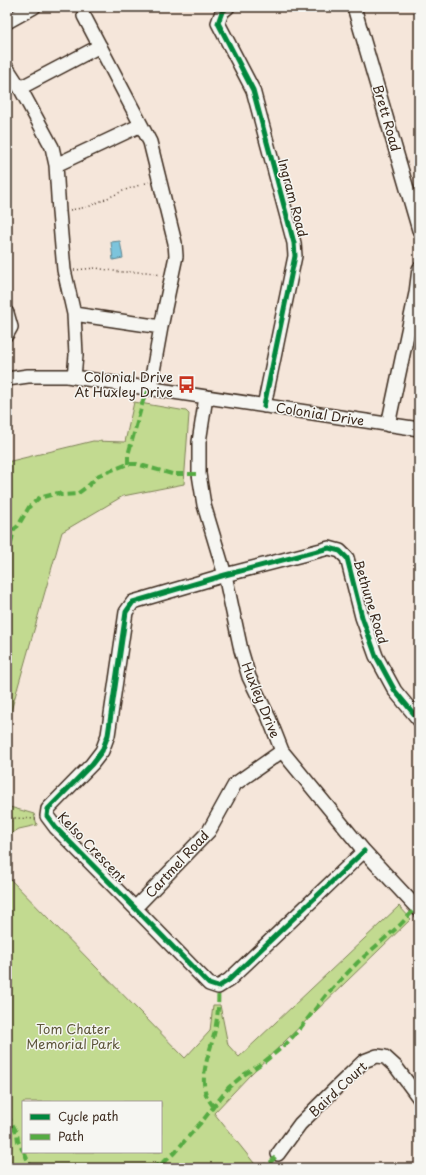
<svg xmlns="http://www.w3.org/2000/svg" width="426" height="1175" font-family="'Playpen Sans',sans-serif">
	<rect width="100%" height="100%" fill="#f5e6da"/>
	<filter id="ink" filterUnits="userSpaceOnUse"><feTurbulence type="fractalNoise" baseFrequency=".025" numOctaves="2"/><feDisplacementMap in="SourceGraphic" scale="8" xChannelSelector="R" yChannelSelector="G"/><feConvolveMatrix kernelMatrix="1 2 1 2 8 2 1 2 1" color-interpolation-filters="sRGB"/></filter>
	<g filter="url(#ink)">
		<path fill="#c2da90" stroke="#7e8257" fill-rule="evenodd" d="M134 402 186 411 189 414 184 484 123 496 62 532 7 725V462L93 441 125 442Z
			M7 804 10 807 34 814 37 825 19 829 7 836Z
			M7 876 185 1058 210 1031 213 1005H220L228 1045 239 1057 399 906 411 919 250 1075 214 1113 258 1168H7ZM23 1102H161V1152H23Z"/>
		<path fill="#7bc4dc" stroke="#618690" d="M120 241 123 258 113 260 111 242Z"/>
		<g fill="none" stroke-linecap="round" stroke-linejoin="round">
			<defs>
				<path id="minor" d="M228 7 222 12 218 23 253 90 294 243 295 256 264 406
					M354 7 419 230
					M84 16 150 142 175 243 176 256 161 327 150 388
					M7 22 34 7
					M7 68 20 88 52 147 56 165 59 212 64 270 74 314 76 355 74 377
					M20 88 100 46
					M56 165 141 125
					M7 313 11 327 7 334
					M74 314 161 327
					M7 379 28 376H67L419 429
					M206 397 199 442V474L204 505 225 575 241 650 249 677 269 718 282 751 364 851 419 910
					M388 425 416 293 419 269
					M364 851 229 980 218 987 209 984 135 908 56 828 47 816 48 809 92 764 102 751 108 735 126 612 133 602 225 575 329 548 340 551 347 558 362 617 376 656 395 691 419 720
					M135 908 209 831 235 784 282 751
					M278 1154 300 1124 339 1085 364 1061 377 1056 385 1057 396 1067 419 1098"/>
			</defs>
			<use href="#minor" stroke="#3b2a1e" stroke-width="16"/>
			<path stroke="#3b2a1e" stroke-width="1.5" stroke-dasharray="1 3" stroke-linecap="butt" d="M70 210 88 207 125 190 149 182
				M74 270 96 268 120 272H148L160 275
				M7 816 14 818 37 819
				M7 824 14 818"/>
			<use href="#minor" stroke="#f6f6f2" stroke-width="13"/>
			<path stroke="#55ab43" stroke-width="4" stroke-dasharray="8 4" stroke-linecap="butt" d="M128 464V455L143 401 150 388
				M7 554 9 553 14 529 18 526 29 507 39 498 58 493 61 495 77 494 88 486 99 475 128 464H137L172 474H199
				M214 1107C211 1104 209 1100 207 1097 198 1075 211 1051 215 1030 218 1015 219 1001 218 987
				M7 1114 17 1133 18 1141 23 1151
				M24 1152 31 1168
				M161 1162 169 1168
				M152 1168 168 1159 175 1152 204 1119 229 1087 245 1074 264 1062 285 1045 298 1031 327 994 358 962 400 925 417 907
				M259 1168 271 1162 278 1154"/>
			<defs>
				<path id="cycleway" d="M228 7 222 12 218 23 253 90 294 243 295 256 264 406
					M364 851 229 980 218 987 209 984 135 908 56 828 47 816 48 809 92 764 102 751 108 735 126 612 133 602 225 575 329 548 340 551 347 558 362 617 376 656 395 691 419 720"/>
			</defs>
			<use href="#cycleway" stroke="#f6f6f2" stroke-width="8"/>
			<use href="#cycleway" stroke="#00873e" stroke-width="5"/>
		</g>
	</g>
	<defs>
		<symbol id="bus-bare" viewBox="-9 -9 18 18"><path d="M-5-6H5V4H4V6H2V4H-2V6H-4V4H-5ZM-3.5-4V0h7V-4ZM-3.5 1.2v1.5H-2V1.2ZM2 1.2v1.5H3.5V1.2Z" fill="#c8321e" stroke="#f6f6f2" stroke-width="2.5" paint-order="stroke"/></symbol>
	</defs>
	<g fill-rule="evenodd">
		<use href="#bus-bare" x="174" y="372" width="25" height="25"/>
	</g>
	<g text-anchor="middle" stroke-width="3" stroke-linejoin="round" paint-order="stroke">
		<g font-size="13" fill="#3b2a1e" stroke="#f6f6f2">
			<text transform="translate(387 118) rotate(74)" y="5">Brett Road</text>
			<text transform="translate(293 198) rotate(75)" y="5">Ingram Road</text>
			<text transform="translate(320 414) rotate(9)" y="5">Colonial Drive</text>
			<text transform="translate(371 602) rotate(73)" y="5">Bethune Road</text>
			<text transform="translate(261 700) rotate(68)" y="5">Huxley Drive</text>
			<text transform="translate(92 847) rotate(46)" y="5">Kelso Crescent</text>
			<text transform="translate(177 864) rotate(-47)" y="5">Cartmel Road</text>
			<text transform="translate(338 1089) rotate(-43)" y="5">Baird Court</text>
		</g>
		<g font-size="13" fill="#3b2a1e" stroke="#f6f6f2" text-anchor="end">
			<text x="173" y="382">Colonial Drive<tspan x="173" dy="15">At Huxley Drive</tspan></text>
		</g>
		<g font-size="13" fill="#5d563a" stroke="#f6f6f2">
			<text x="73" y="1034">Tom Chater<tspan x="73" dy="15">Memorial Park</tspan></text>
		</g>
	</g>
	<rect width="426" height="1175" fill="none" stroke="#f6f6f2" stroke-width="24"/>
	<rect x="12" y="12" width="402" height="1151" fill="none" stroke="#3b2a1e" stroke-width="1.5" filter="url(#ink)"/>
	<rect x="22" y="1101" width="140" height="52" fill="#f6f6f2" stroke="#aba49d"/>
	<rect x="30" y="1114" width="20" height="6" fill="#00873e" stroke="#aba49d"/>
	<text x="58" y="1121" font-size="12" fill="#3b2a1e">Cycle path</text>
	<rect x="30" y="1134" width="20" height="6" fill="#55ab43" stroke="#aba49d"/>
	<text x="58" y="1141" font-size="12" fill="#3b2a1e">Path</text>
</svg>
